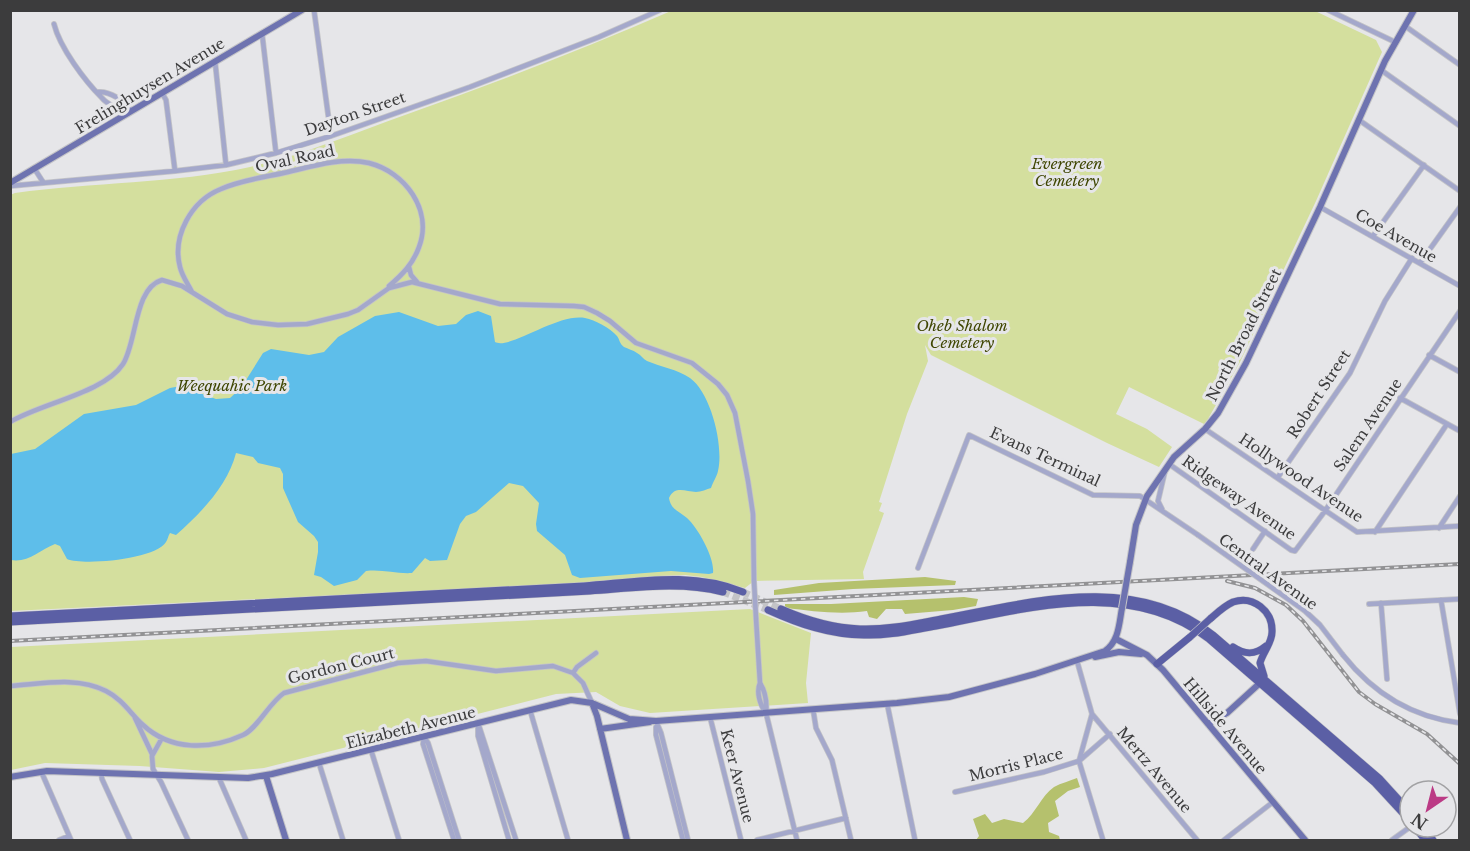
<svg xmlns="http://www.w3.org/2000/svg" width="1470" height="851" font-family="'Libre Baskerville',serif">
	<rect width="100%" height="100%" fill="#e6e6e9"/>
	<path fill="#d4df9e" d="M1313 10 1376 40 1382 52 1316 201 1240 362 1208 419 1204 424 1129 387 1116 414 1147 429 1172 447 1159 467 1107 443 931 355 925 345 928 361 907 414 879 502 882 503 879 511 884 513 863 572 864 579 754 581 745 588 702 577 685 575 659 576 587 583 11 611 10 195 15 193C93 182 173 184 250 167 303 155 354 133 405 115 495 83 584 49 671 11Z
		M750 609 811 633 806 683 808 703 650 713 620 706 596 692 556 694 264 768 219 772 140 766 45 763 11 770V647Z"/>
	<path fill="#b5c16d" d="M925 577 956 581 955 585 853 589 774 595V590L819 583Z
		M964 597 978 599 976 606 953 610 905 614 902 609H886L877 619 869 617 867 611C839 615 813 611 785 608V604H831Z
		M1077 778 1080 787 1068 791 1055 801 1059 816 1048 823 1049 832 1059 836 1060 840H976L979 836 973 819 985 814 992 823 1004 819 1023 823C1036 813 1041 796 1054 787 1061 783 1070 781 1077 778Z"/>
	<path fill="#5ebeea" d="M478 311 491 316 495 342C510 350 557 313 585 318 595 320 610 328 617 336 620 340 619 343 624 347 628 349 633 350 637 353 641 355 643 359 647 361 661 367 677 369 690 378 711 393 724 446 718 471 717 476 713 482 711 488 707 489 701 492 696 492 686 492 675 485 669 498 671 510 679 511 687 518 698 528 715 558 713 573L709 574 671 571 580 578 572 575 565 555 537 531 536 524 539 503 523 486 509 483 476 512 466 516 460 524 447 560 430 561 425 558 412 573C396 574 382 569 366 571L357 580 334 586 321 577 314 575 318 552V542L314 536 298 522 283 488V474L280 468 258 463 253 457 236 453C228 485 201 513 176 535L170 533C168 536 168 539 166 542 156 559 84 566 67 559L60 546 55 544C40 550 28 563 11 560V454L35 449 84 414 136 405 170 388 181 386 216 399 230 398 241 388 263 353 271 349 309 355 324 352 338 337 375 316 399 312 438 326 456 324 466 315Z"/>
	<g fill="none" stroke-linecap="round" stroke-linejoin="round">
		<path stroke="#c4c4c7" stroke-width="7" stroke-dasharray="7 3.5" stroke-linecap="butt" d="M723 592 768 610
			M743 592 781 609"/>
		<defs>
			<path id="minor" d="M314 10 331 136
				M1328 10 1395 42
				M54 24C60 48 85 81 102 98 109 106 118 107 123 116
				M1405 26 1460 65
				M262 33 276 153
				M215 61 226 165
				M1381 70 1460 126
				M98 92C110 91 125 101 131 111
				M162 93 166 100 175 171
				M1359 120 1460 191
				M34 168 43 182
				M10 186 175 171 226 165 276 153 331 136 470 87 599 37 660 10
				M1320 207 1460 286
				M1373 236 1424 165
				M1420 263 1460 207
				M409 267 411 275 417 282
				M192 292C188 284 182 276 180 267 172 236 191 201 221 189 241 180 266 177 288 172 313 166 342 157 369 163 405 172 433 210 419 247 413 264 402 275 389 286
				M1429 355 1460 372
				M1400 398 1460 431
				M10 422C42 403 104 393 123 364 137 342 134 288 162 280L182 286 227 314 252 322 278 325 307 324 348 314 358 310 389 288 412 282 500 304 574 306 584 307 597 313 610 321 636 343 692 363 718 384 727 395 735 413 748 481 753 514 754 581
				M1205 429 1357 532 1460 526
				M1169 464 1291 550 1295 551 1325 511 1460 311
				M1278 477 1350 373 1385 301 1412 258
				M1162 509 1158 501 1165 471
				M1439 528 1460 496
				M1375 532 1447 424
				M1253 549 1265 531
				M918 568 969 435 1093 495 1140 496 1198 535
				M1441 600 1460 714
				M1381 603 1387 679
				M1369 604 1460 599
				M756 618 760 683C756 692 760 705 766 713
				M1343 655C1373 693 1412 717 1460 723
				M1077 661 1092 714 1079 761 1103 840
				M573 673 577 667 596 653
				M760 683C765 691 767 703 766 713L797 840
				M10 686C42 684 77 676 106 691 122 699 131 714 143 725 171 751 210 750 243 735 257 729 269 703 284 693L398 663 426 661 496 671 553 666 573 673 583 683 592 703
				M887 703 915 840
				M813 709 816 728 832 760 851 840
				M530 710 568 840
				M1092 714 1197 840
				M710 717 741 840
				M135 718 152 754
				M656 721 661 733 688 840
				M656 727V735L683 840
				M424 737 428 743 459 840
				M424 737 423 744 454 840
				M162 738 152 756 153 769 161 782 188 840
				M371 750 399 840
				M319 763 343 840
				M41 771 71 840
				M101 772 102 779 130 840
				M219 778 246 840
				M955 792 1044 772 1079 761 1110 734
				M59 840 69 836
				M509 840 478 736V723L516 840
				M757 840 846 818
				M1224 840 1273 802
				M1392 840 1410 827"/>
			<path id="major" d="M10 183 302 10
				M1130 562 1136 525 1147 496 1174 457 1205 429 1218 413 1246 363 1320 207 1385 61 1414 10
				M1116 639 1147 655 1163 670 1305 840
				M1095 657 1119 652 1141 654
				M592 703 597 716 627 840
				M1208 724 1227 713 1260 683
				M600 729 650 722
				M266 776 286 840
				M10 777 47 771 248 778 272 774 571 700 592 703 629 719 656 721 897 703 949 697 1035 674 1105 651C1119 641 1119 624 1122 608"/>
			<path id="highway" d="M781 609C806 620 832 628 860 629 888 630 914 624 941 619 1031 602 1135 572 1213 635L1380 779 1410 812
				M768 610C799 624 830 635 864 635 889 636 912 630 936 626 1027 609 1128 577 1209 639L1374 782 1410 821
				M10 616 584 586C638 582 691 571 743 592
				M1210 619C1217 613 1224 606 1233 602 1253 595 1273 611 1272 632 1272 643 1263 652 1260 663L1264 676
				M10 622 590 591C635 588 679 581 723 592
				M1233 647C1245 655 1255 655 1266 646
				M1157 664 1190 637
				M1415 827 1425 840
				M1422 827 1433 840"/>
		</defs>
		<use href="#minor" stroke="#c4c4c7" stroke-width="6"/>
		<use href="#major" stroke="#c4c4c7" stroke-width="8"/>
		<use href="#highway" stroke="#c4c4c7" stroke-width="8"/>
		<use href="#minor" stroke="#a4a8cb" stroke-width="4.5"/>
		<use href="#major" stroke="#6e73b0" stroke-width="6"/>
		<use href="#highway" stroke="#5b5fa5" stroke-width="7"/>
		<defs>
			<path id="rail" d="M1227 581 1255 588 1286 605 1303 621 1359 692 1375 704 1427 734 1460 764
				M10 641 1460 564"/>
		</defs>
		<use href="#rail" stroke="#929294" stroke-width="4"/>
		<use href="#rail" stroke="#e6e6e9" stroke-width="1.5" stroke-dasharray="4.5" stroke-linecap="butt"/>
		<defs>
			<path id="minor-bridge" d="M1198 535 1305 611 1320 625 1343 655
				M754 581 756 618"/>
			<path id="major-bridge" d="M1122 608 1130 562"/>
			<path id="highway-bridge" d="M1190 637 1210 619"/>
		</defs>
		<use href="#minor-bridge" stroke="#c4c4c7" stroke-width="6" stroke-linecap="butt"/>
		<use href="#major-bridge" stroke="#c4c4c7" stroke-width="8" stroke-linecap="butt"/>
		<use href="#highway-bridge" stroke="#c4c4c7" stroke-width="8" stroke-linecap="butt"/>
		<use href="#minor-bridge" stroke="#a4a8cb" stroke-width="4.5"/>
		<use href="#major-bridge" stroke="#6e73b0" stroke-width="6"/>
		<use href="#highway-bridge" stroke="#5b5fa5" stroke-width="7"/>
	</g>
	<g text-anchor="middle" stroke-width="6" stroke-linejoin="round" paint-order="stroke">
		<g font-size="15" fill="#3c3c3d" stroke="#e6e6e9">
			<text transform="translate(150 86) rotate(-31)" y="5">Frelinghuysen Avenue</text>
			<text transform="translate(355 114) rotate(-19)" y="5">Dayton Street</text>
			<text transform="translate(295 159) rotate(-12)" y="5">Oval Road</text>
			<text transform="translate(1396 236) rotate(30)" y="5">Coe Avenue</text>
			<text transform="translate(1244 335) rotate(-63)" y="5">North Broad Street</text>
			<text transform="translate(1319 394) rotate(-57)" y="5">Robert Street</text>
			<text transform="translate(1368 425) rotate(-56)" y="5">Salem Avenue</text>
			<text transform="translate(1045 457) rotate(25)" y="5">Evans Terminal</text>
			<text transform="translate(1301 478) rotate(34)" y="5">Hollywood Avenue</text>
			<text transform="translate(1239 498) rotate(35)" y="5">Ridgeway Avenue</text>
			<text transform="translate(1268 572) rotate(36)" y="5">Central Avenue</text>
			<text transform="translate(341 666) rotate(-14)" y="5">Gordon Court</text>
			<text transform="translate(1225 726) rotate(50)" y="5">Hillside Avenue</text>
			<text transform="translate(411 728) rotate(-14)" y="5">Elizabeth Avenue</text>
			<text transform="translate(1016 765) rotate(-14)" y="5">Morris Place</text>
			<text transform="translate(1154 770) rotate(50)" y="5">Mertz Avenue</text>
			<text transform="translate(737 776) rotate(76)" y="5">Keer Avenue</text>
		</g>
		<g font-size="15" font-style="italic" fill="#3f4602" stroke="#e6e6e9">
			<text x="1067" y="169">Evergreen<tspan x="1067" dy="17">Cemetery</tspan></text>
			<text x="962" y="331">Oheb Shalom<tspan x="962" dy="17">Cemetery</tspan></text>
			<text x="232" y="391">Weequahic Park</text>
		</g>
	</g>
	<rect width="1470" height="851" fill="none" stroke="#3c3c3d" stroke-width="24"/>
	<g transform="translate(1428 809) rotate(215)"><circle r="28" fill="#e6e6e9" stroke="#a2a2a4" stroke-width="1.5"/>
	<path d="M0-4.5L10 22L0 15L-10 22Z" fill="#bb3a85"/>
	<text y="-9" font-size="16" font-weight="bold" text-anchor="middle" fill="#3c3c3d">N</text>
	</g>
</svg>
